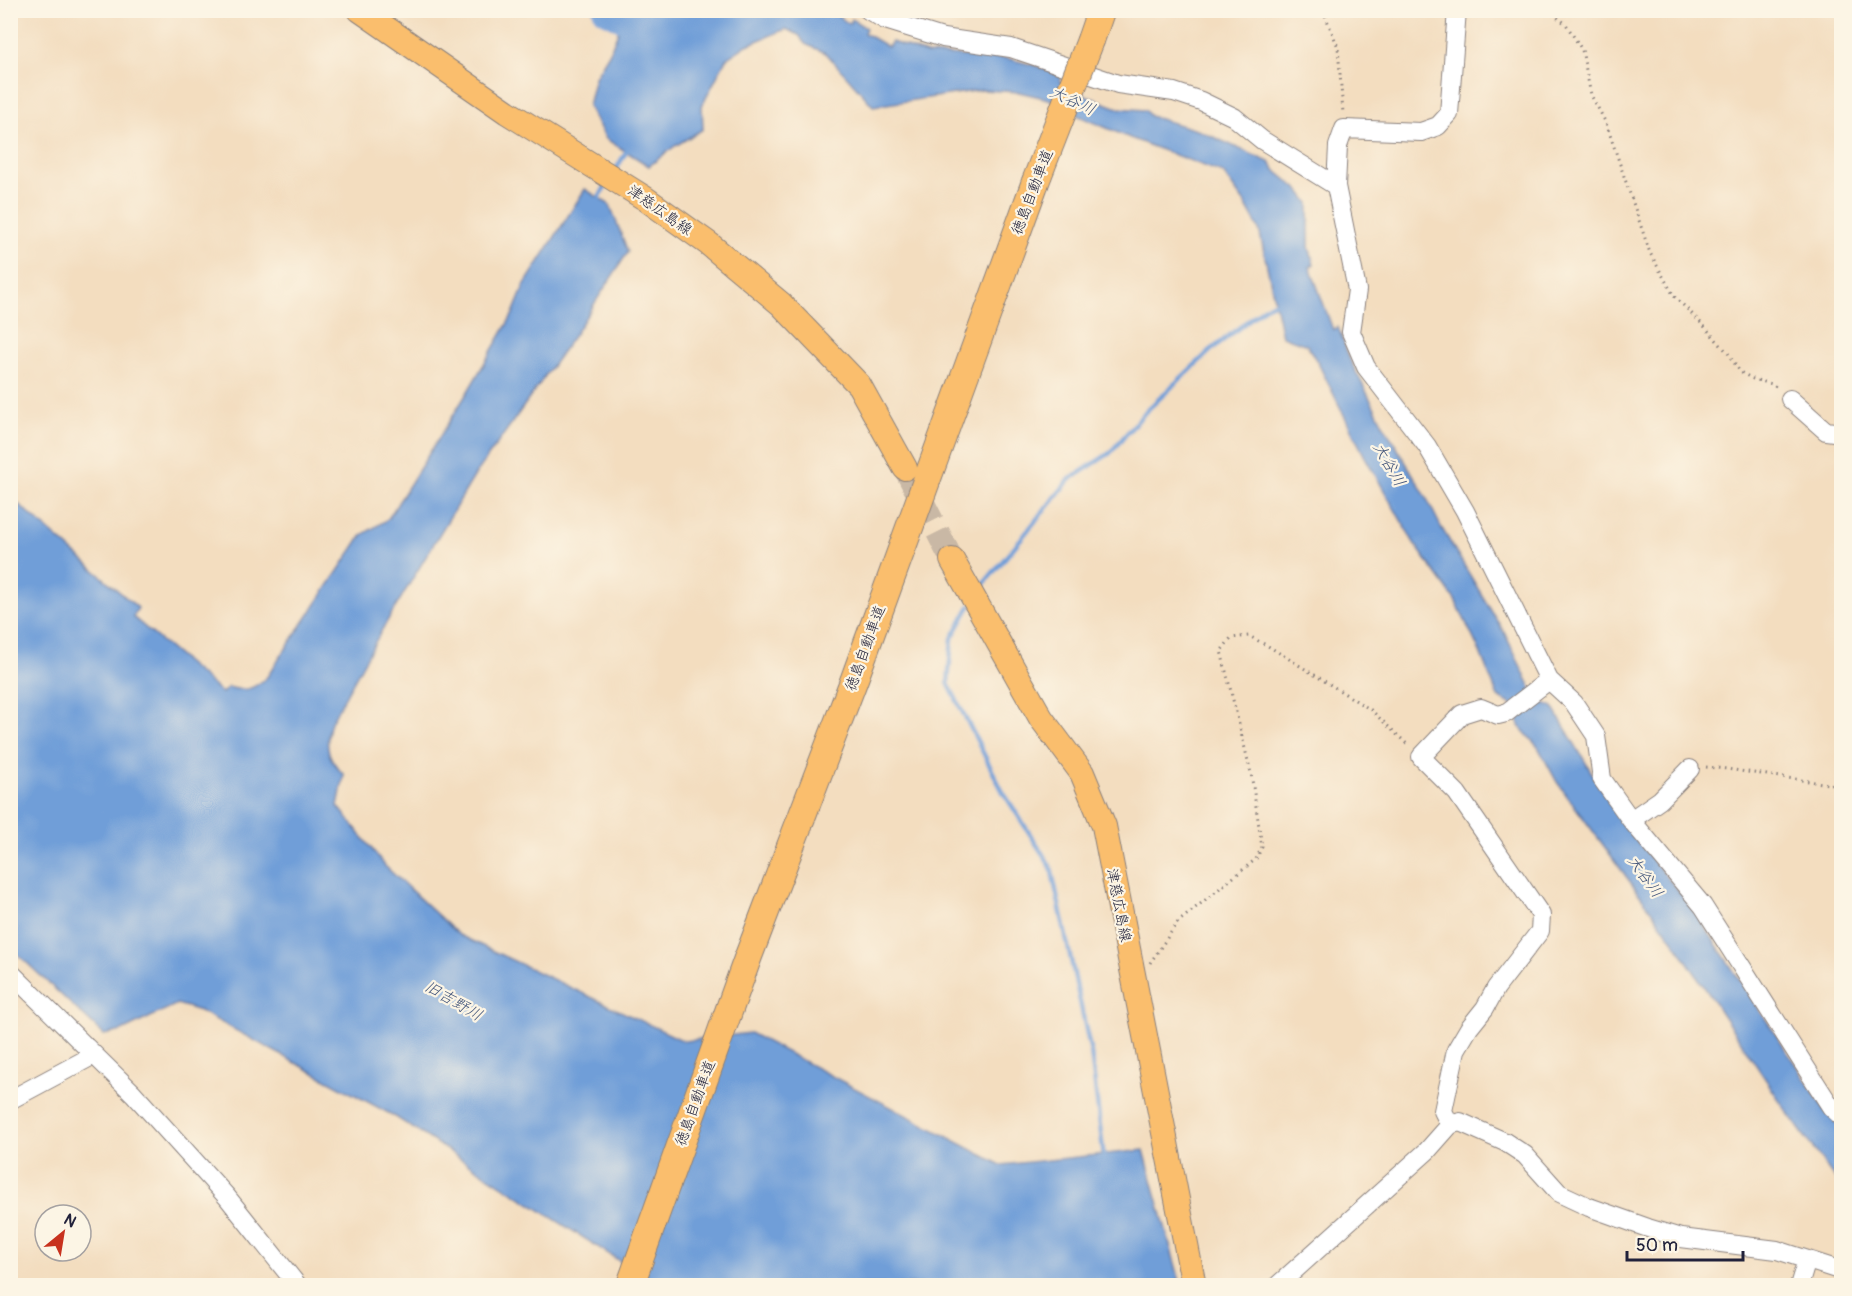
<svg xmlns="http://www.w3.org/2000/svg" width="1852" height="1296" font-family="Pangolin,'Klee One',sans-serif">
	<rect width="100%" height="100%" fill="#fcf5e5"/>
	<filter id="ink" filterUnits="userSpaceOnUse"><feTurbulence type="fractalNoise" baseFrequency=".0167" numOctaves="2"/><feDisplacementMap in="SourceGraphic" scale="12" xChannelSelector="R" yChannelSelector="G"/><feConvolveMatrix kernelMatrix="1 2 1 2 8 2 1 2 1" color-interpolation-filters="sRGB"/></filter>
	<filter id="wash" filterUnits="userSpaceOnUse"><feTurbulence type="fractalNoise" baseFrequency=".008" numOctaves="4" result="noise"/><feDisplacementMap in="SourceGraphic" scale="24" xChannelSelector="R" yChannelSelector="G"/><feGaussianBlur stdDeviation="1.35" result="paint"/><feColorMatrix in="noise" values="0 0 0 0 0 0 0 0 0 0 0 0 0 0 0 0 0 1.4 0 .05"/><feComposite in="paint" operator="in"/></filter>
	<g filter="url(#wash)">
		<rect width="100%" height="100%" fill="#f3ddbf"/>
		<path fill="#6f9ed8" stroke="#48608a" stroke-width="1.5" d="M626 11H837L836 14 849 24 852 19 866 28 864 33 888 47 892 42 927 54 1006 58 1037 66 1061 76 1060 82 1087 96 1118 108 1145 110 1150 116 1200 131 1269 162 1277 172 1300 191 1309 203V247L1314 264 1310 267 1333 330 1338 327 1350 360 1384 426 1424 493 1441 527 1504 632 1537 700 1553 707 1609 802 1629 831 1691 906 1830 1117 1841 1127V1187L1790 1116 1675 943 1557 782 1538 747 1519 726 1518 714 1509 703 1498 697 1480 652 1455 600 1414 543 1365 457 1318 363 1307 345 1282 336 1259 229 1244 202 1223 173 1130 138 1079 116 1049 99 1019 92 982 90 873 106 826 53 805 44 799 35 786 29 747 45 726 59 702 106 703 129 675 146 649 166 606 139 588 106 595 77 610 52Z
			M585 189 610 205 628 252 574 335 475 475 383 628 331 722C324 747 327 757 344 775L338 806 386 867 459 935 684 1041 750 1033 1001 1165 1144 1150 1181 1285H657L394 1116 200 1011 177 1004 122 1031 104 1035 11 948 10 497 138 608 133 617 222 693 228 687C246 692 254 689 267 677L362 535 388 519 464 398 512 316 525 284Z"/>
		<g fill="none" stroke-linecap="round" stroke-linejoin="round">
			<path stroke="#6f9ed8" stroke-width="4.5" d="M615 171 629 147
				M597 202 607 183
				M978 591 1070 479 1110 453 1146 411 1210 351 1265 307 1278 301
				M970 606 952 638 948 683 1003 792 1051 867 1091 1053 1104 1158"/>
			<path stroke="#6f9ed8" stroke-width="27" d="M606 10 644 29 658 32"/>
		</g>
	</g>
	<g filter="url(#ink)">
		<g fill="none" stroke-linecap="round" stroke-linejoin="round">
			<path stroke="#c9b8a5" stroke-width="24" stroke-dasharray="24 12" stroke-linecap="butt" d="M905 468 952 560"/>
			<defs>
				<path id="minor" d="M868 10 885 20 943 38 1011 48 1118 84 1174 92 1201 101 1234 117 1262 140 1336 186
					M1457 10 1449 114 1438 126 1421 132 1344 129 1338 146 1336 186 1357 290 1351 332 1366 367 1427 446 1465 511 1549 680 1574 703 1596 736 1602 779 1631 820 1703 906 1831 1107 1842 1117
					M1790 399 1826 431 1842 433
					M1631 820 1660 800 1690 769
					M10 972 133 1093 227 1197 298 1286
					M10 1100 94 1055
					M1450 1125 1443 1111 1456 1050 1469 1028 1485 1008 1496 988 1540 931 1541 915 1457 793 1421 757 1462 714 1481 708 1498 715 1506 713 1549 680
					M1277 1286 1427 1151 1450 1125 1460 1122 1505 1142 1525 1155 1559 1193 1589 1207 1648 1228 1681 1238 1777 1250 1842 1271
					M1799 1286 1807 1260"/>
				<path id="major" d="M360 10 507 112 646 199 709 244 781 304 859 385 905 468
					M952 560 1041 718 1082 773 1104 826 1194 1286"/>
				<path id="highway" d="M1091 39 1101 10
					M630 1286 747 960 854 680 1035 183"/>
			</defs>
			<use href="#minor" stroke="#8a807d" stroke-width="20"/>
			<use href="#major" stroke="#8a807d" stroke-width="26"/>
			<use href="#highway" stroke="#8a807d" stroke-width="29"/>
			<path stroke="#8a807d" stroke-width="3" stroke-dasharray="1.5 4.5" stroke-linecap="butt" d="M1323 10 1338 47 1343 113
				M1548 10 1566 24 1582 50 1591 95 1606 123 1650 253 1674 296 1704 326 1728 353 1740 372 1753 379 1772 384 1777 388
				M1706 767 1727 769 1842 786
				M1150 963 1178 922 1256 859 1262 847 1251 773 1221 651 1231 638 1249 636 1268 646 1371 710 1409 746"/>
			<use href="#minor" stroke="#fff" stroke-width="18"/>
			<use href="#major" stroke="#fabe6d" stroke-width="24"/>
			<use href="#highway" stroke="#fabe6d" stroke-width="27"/>
			<defs>
				<path id="highway-bridge" d="M1035 183 1091 39"/>
			</defs>
			<use href="#highway-bridge" stroke="#8a807d" stroke-width="29" stroke-linecap="butt"/>
			<use href="#highway-bridge" stroke="#fabe6d" stroke-width="27"/>
		</g>
	</g>
	<g text-anchor="middle" stroke-width="4.5" stroke-linejoin="round" paint-order="stroke">
		<g font-size="15" fill="#22223b" stroke="#fcf5e5">
			<text transform="translate(1032 192) rotate(-69)" y="5">徳島自動車道</text>
			<text transform="translate(660 210) rotate(35)" y="5">津慈広島線</text>
			<text transform="translate(865 648) rotate(-70)" y="5">徳島自動車道</text>
			<text transform="translate(1119 905) rotate(79)" y="5">津慈広島線</text>
			<text transform="translate(695 1103) rotate(-70)" y="5">徳島自動車道</text>
		</g>
		<g font-size="16" font-style="italic" fill="#41547a" stroke="#fcf5e5">
			<text transform="translate(1073 100) rotate(25)" y="6">大谷川</text>
			<text transform="translate(1390 464) rotate(60)" y="6">大谷川</text>
			<text transform="translate(1646 876) rotate(54)" y="6">大谷川</text>
			<text transform="translate(454 1000) rotate(30)" y="6">旧吉野川</text>
		</g>
	</g>
	<rect width="1852" height="1296" fill="none" stroke="#fcf5e5" stroke-width="36"/>
	<g transform="translate(63 1233) rotate(30)"><circle r="28" fill="#fcf5e5" stroke="#a5a1a1" stroke-width="1.5"/>
	<path d="M0-4.5L10 22L0 15L-10 22Z" fill="#c8321e"/>
	<text y="-9" font-size="16" font-weight="bold" text-anchor="middle" fill="#22223b">N</text>
	</g>
	<path d="M1627 1251v9h116v-9" fill="none" stroke="#22223b" stroke-width="3"/>
	<text x="1636" y="1251" font-size="18" fill="#22223b" stroke="#fcf5e5" stroke-width="4.5" paint-order="stroke">50 m</text>
</svg>
